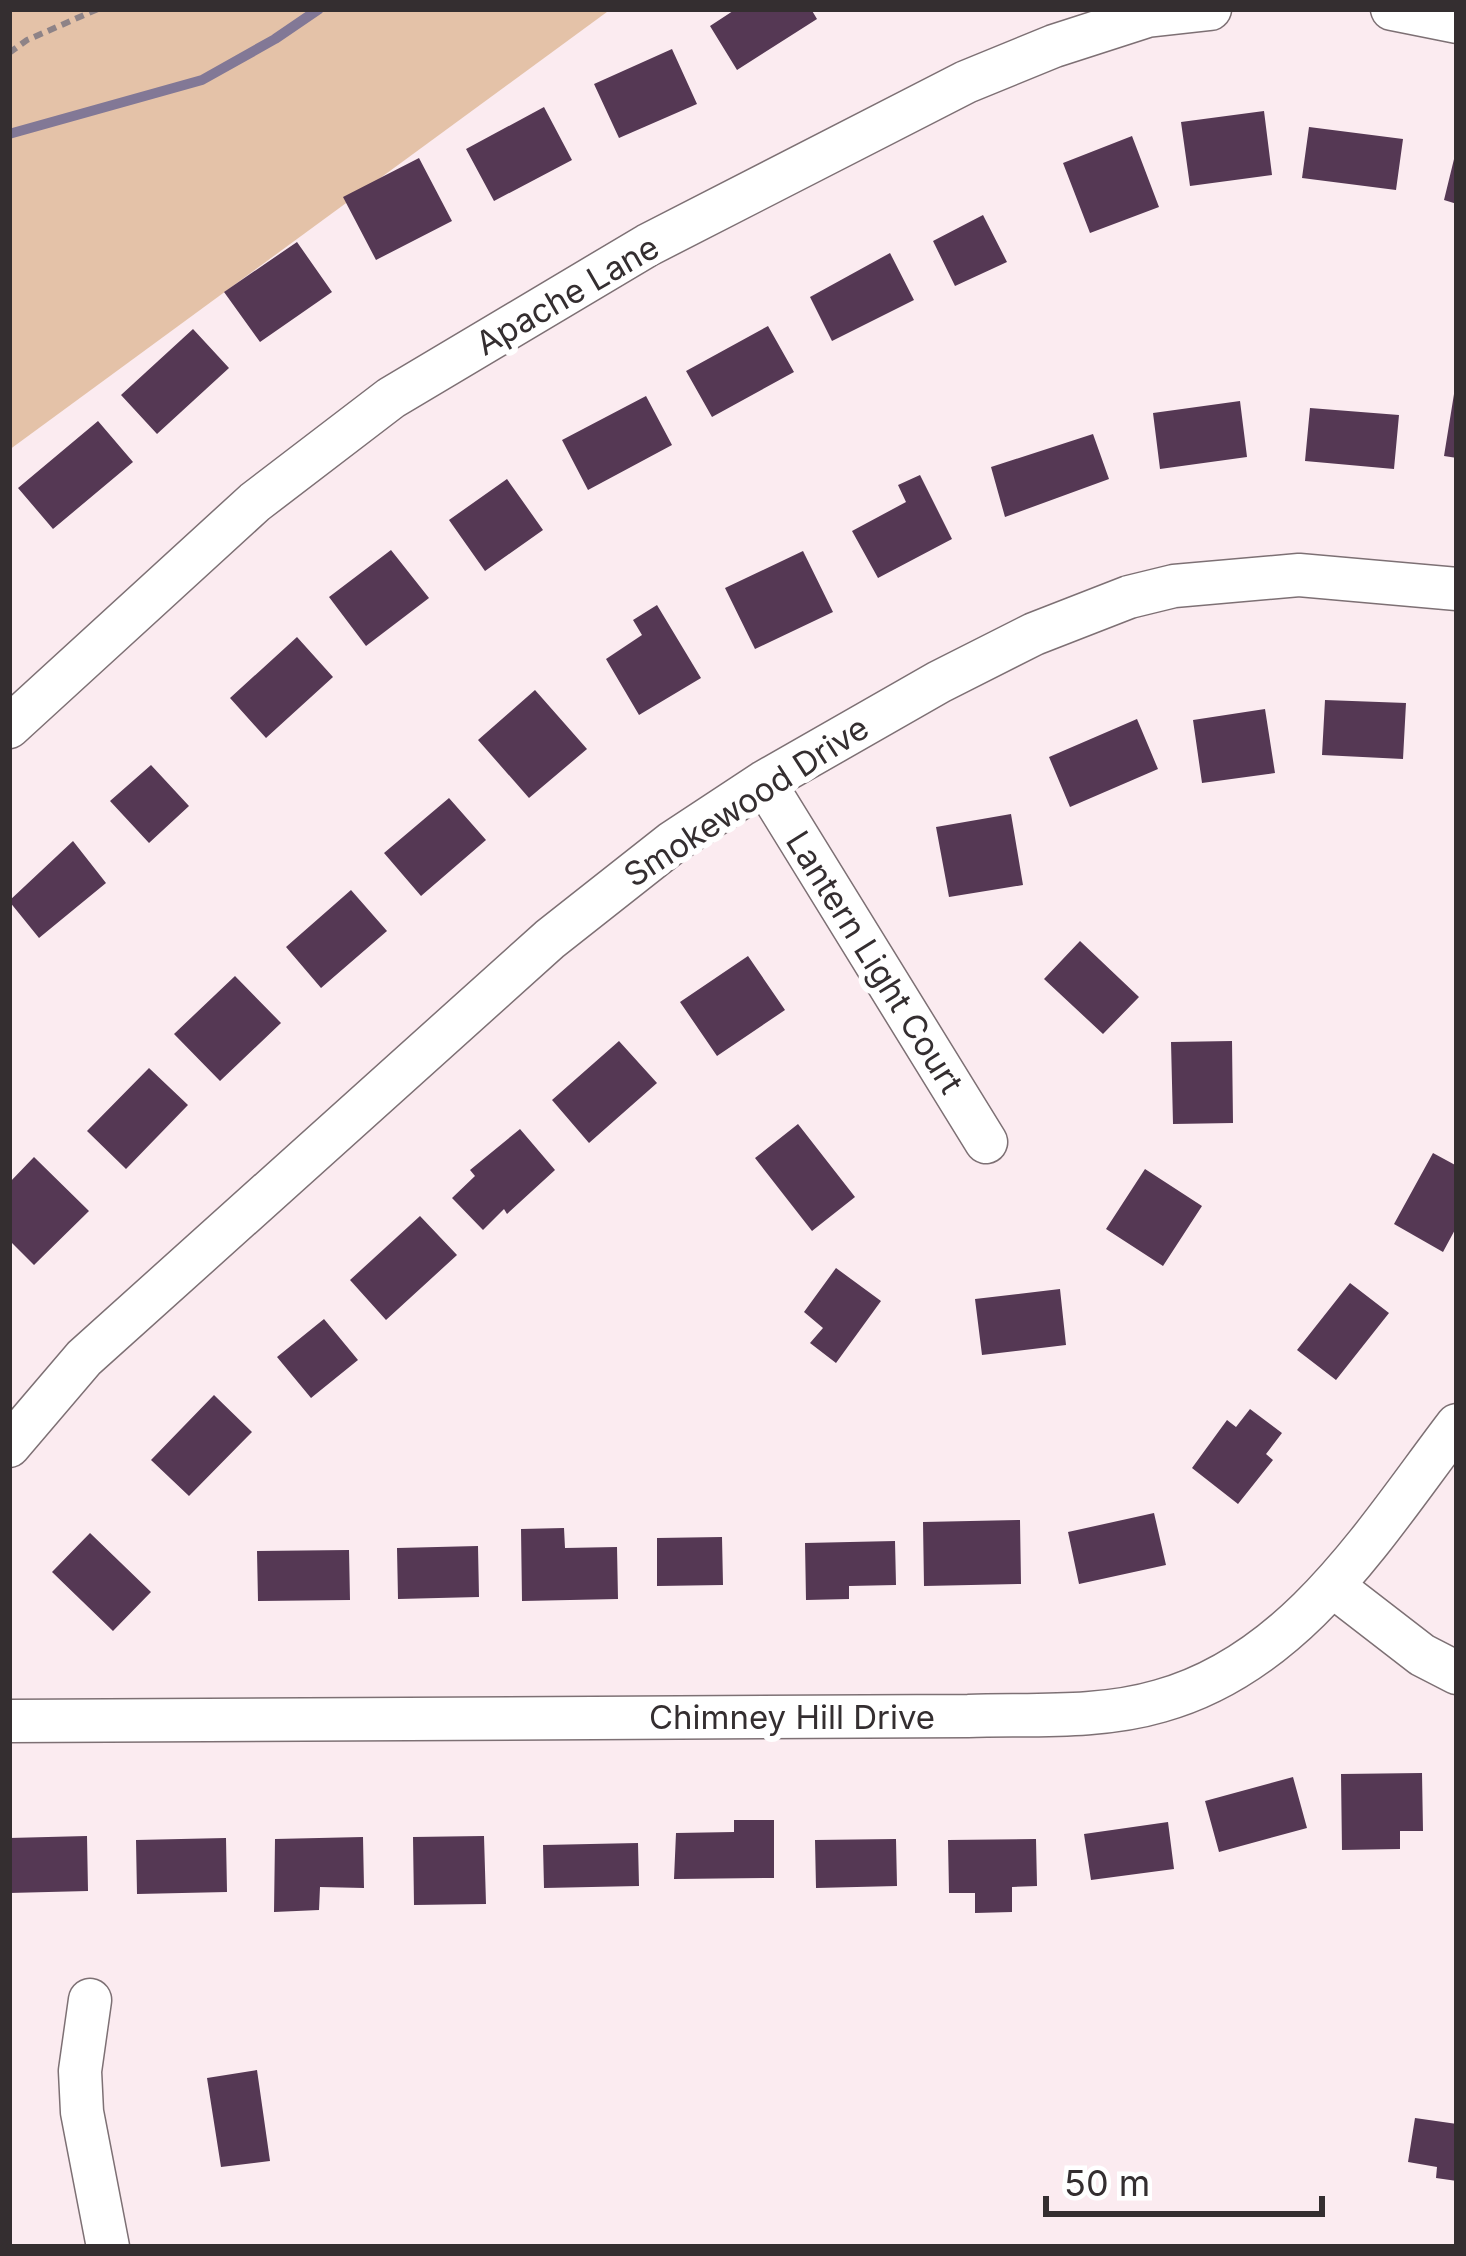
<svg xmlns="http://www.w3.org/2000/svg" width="1466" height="2256" font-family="Inter,sans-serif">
	<rect width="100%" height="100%" fill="#fbebf0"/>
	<path fill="#e4c2a8" d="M9 9H611L9 450Z"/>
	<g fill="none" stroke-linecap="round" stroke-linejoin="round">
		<path stroke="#827896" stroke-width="10" d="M9 134 202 80 275 39 319 9"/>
	</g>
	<path fill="#553854" d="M736 9H811L817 19 737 70 710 26Z
		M672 49 697 104 619 138 594 84Z
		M544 107 572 160 494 201 466 149Z
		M1264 111 1272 175 1190 186 1181 122Z
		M1309 127 1403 139 1396 190 1302 178Z
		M1132 136 1159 207 1090 233 1063 163Z
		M1455 155H1457V204L1444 200Z
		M419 158 452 221 376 260 343 197Z
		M983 215 1007 262 955 286 933 241Z
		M297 242 332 292 260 342 224 292Z
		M890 253 914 300 832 341 810 297Z
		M768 326 794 372 712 417 686 371Z
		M193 329 229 368 157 434 121 395Z
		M1454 394H1457V458L1444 456Z
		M646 396 672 445 588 490 562 440Z
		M1240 401 1247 457 1160 469 1153 413Z
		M1310 408 1399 415 1394 469 1305 461Z
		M98 421 133 462 53 529 18 488Z
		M1093 434 1109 479 1005 517 991 467Z
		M920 475 952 539 878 578 852 531 906 502 898 485Z
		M507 479 543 530 485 571 449 520Z
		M391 550 429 598 366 646 329 597Z
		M803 551 833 612 755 649 725 588Z
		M657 605 701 678 639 715 606 659 642 635 633 620Z
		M297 637 333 677 266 738 230 698Z
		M535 690 587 749 529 798 478 740Z
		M1325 700 1406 703 1403 759 1322 755Z
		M1265 709 1275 773 1202 783 1193 720Z
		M1137 719 1158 769 1070 807 1049 757Z
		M151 765 189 806 149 843 110 801Z
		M449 798 486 840 421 896 384 853Z
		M1011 814 1023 885 949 897 936 827Z
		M73 841 106 883 39 938 9 901Z
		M351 890 387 931 321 988 286 947Z
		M1080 941 1139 997 1103 1034 1044 979Z
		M748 956 785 1010 717 1056 680 1002Z
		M235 976 281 1023 220 1081 174 1034Z
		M619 1041 657 1083 589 1143 552 1100Z
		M1232 1041 1233 1123 1173 1124 1171 1042Z
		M149 1068 188 1105 126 1169 87 1131Z
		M798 1124 855 1197 812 1231 755 1158Z
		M520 1129 555 1170 507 1214 504 1209 483 1230 452 1198 475 1176 470 1170Z
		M1433 1153 1457 1166V1226L1443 1252 1394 1224Z
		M34 1157 89 1211 34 1265 9 1240V1183Z
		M1145 1169 1202 1206 1163 1266 1106 1229Z
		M420 1216 457 1255 386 1320 350 1280Z
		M836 1268 881 1301 836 1363 810 1343 823 1328 804 1312Z
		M1350 1283 1389 1313 1336 1380 1297 1350Z
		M1060 1289 1066 1345 982 1355 975 1299Z
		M324 1319 358 1360 311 1398 277 1357Z
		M214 1395 252 1432 189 1496 151 1460Z
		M1250 1409 1282 1433 1266 1454 1273 1460 1238 1504 1192 1468 1227 1420 1236 1427Z
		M1154 1513 1166 1565 1079 1584 1068 1532Z
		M1020 1520 1021 1584 924 1586 923 1522Z
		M564 1528 565 1548 617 1547 618 1599 522 1601 521 1529Z
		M90 1533 151 1592 113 1631 52 1572Z
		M722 1537 723 1585 657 1586V1538Z
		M895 1541 896 1585 849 1586V1599L806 1600 805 1543Z
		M478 1546 479 1597 398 1599 397 1548Z
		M349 1550 350 1600 258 1601 257 1551Z
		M1422 1773 1423 1831H1400V1849L1342 1850 1341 1774Z
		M1293 1777 1307 1828 1219 1852 1205 1801Z
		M734 1820H774V1878L674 1879 676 1833 734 1832Z
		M1168 1822 1174 1869 1091 1880 1084 1834Z
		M87 1836 88 1891 9 1893V1838Z
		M484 1836 486 1904 414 1905 413 1837Z
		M363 1837 364 1888 320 1887 319 1910 274 1912 275 1839Z
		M226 1838 227 1892 137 1894 136 1840Z
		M896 1839 897 1886 816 1888 815 1840Z
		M1036 1839 1037 1886 1012 1887V1912L975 1913V1893H949L948 1840Z
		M638 1843 639 1886 544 1888 543 1845Z
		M257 2070 270 2161 221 2167 207 2078Z
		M1415 2118 1457 2124V2181L1436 2178 1437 2167 1408 2162Z"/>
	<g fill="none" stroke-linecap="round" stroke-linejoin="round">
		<defs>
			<path id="minor" d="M1392 9 1457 22
				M9 727 255 502 391 398 648 245 966 82 1054 46 1147 16 1210 9
				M764 782 986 1142
				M9 1446 84 1358 550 939 673 842 764 782 939 682 1034 634 1129 597 1174 586 1299 575 1457 589
				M1334 1587 1422 1655 1457 1673
				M9 1721 968 1716C1031 1714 1099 1719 1160 1701 1297 1663 1376 1531 1457 1425
				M90 2000 80 2071 82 2112 108 2247"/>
		</defs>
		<use href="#minor" stroke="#7d7074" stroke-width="45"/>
		<path stroke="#8e8387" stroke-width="6" stroke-dasharray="9 6" stroke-linecap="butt" d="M9 53 27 40 98 9"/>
		<use href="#minor" stroke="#fff" stroke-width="42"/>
	</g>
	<g text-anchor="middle" stroke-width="12" stroke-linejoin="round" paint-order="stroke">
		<g font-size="33" fill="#342e30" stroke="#fff">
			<text transform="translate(567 295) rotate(-30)" y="12">Apache Lane</text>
			<text transform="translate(746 801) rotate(-33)" y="12">Smokewood Drive</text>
			<text transform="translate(875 962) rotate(58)" y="12">Lantern Light Court</text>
			<text x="792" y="1729">Chimney Hill Drive</text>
		</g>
	</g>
	<rect width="1466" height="2256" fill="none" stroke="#342e30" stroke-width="24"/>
	<path d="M1046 2196v18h276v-18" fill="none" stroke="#342e30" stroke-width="6"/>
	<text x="1064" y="2196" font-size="36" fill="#342e30" stroke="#ffffff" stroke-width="9" paint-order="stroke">50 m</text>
</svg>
